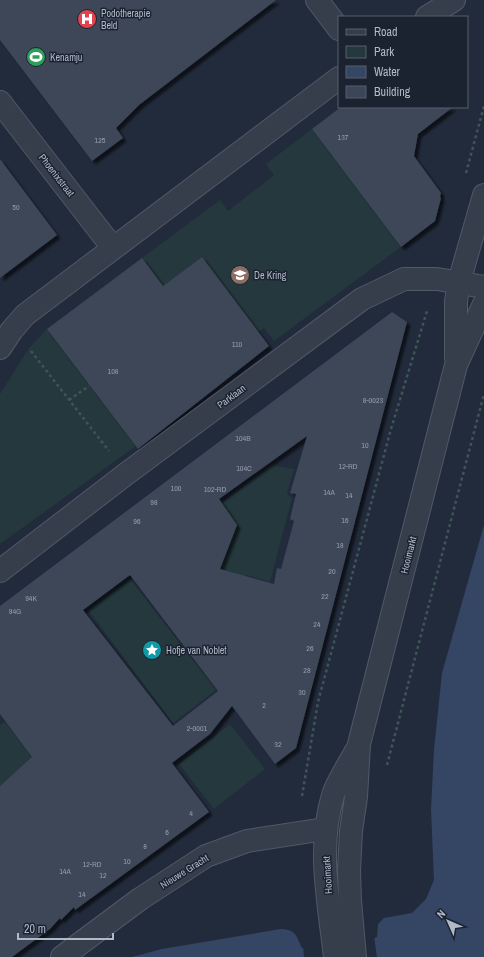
<svg xmlns="http://www.w3.org/2000/svg" width="484" height="957" font-family="'Archivo Narrow',sans-serif">
	<defs>
		<filter id="shadow"><feDropShadow dx="3.5" dy="3.5" stdDeviation="1" flood-color="#0009"/></filter>
	</defs>
	<rect width="100%" height="100%" fill="#222b3c"/>
	<path fill="#24383d" d="M312 129 401 247 274 341 264 328 258 332 202 257 163 286 142 258 220 200 228 211 274 175 266 164Z
		M47 329 136 446 0 544V394L29 348Z
		M271 465 294 469 287 494 292 498 270 582 247 575 236 606 183 533Z
		M130 579 216 690 173 723 88 610Z
		M18 713 103 808 0 803V725Z
		M230 724 265 769 214 809 179 764Z"/>
	<path fill="#354664" d="M484 525V957H132L162 949 281 929C296 930 296 935 302 948L372 939 377 937 378 924 384 918 412 913 426 899 434 880 431 809 434 750 442 673Z"/>
	<path fill="#222b3c" d="M374 936 377 957H304L303 945 324 944Z"/>
	<path fill="#3c4659" fill-rule="evenodd" filter="url(#shadow)" d="M0 0H276L139 105 116 128 123 138 92 161 0 40Z
		M341 107H453L418 134 414 156 441 193 440 197 441 198 435 221 401 247 312 129Z
		M0 159 57 235 0 278Z
		M202 257 269 346 138 449 47 329 142 258 163 286Z
		M392 312 407 322 296 748 275 764 232 706 210 734 172 763 209 812 75 910 74 907 61 920 60 918 50 929 12 957H0V786L32 757 0 714V606ZM307 436 290 493 296 494 290 519 294 521 281 569 277 568 274 584 220 569 237 525 219 499ZM130 575 218 691 173 726 83 610Z"/>
	<g fill="none" stroke-linecap="round" stroke-linejoin="round">
		<defs>
			<path id="minor" d="M317 0 339 29
				M427 17 454 0
				M0 102 113 248
				M0 348 12 330 25 315 339 78
				M456 358V301L459 282 484 195
				M0 571 126 474 362 299 404 279H437L484 287
				M62 957 140 899 206 856 247 841 325 829
				M335 957C329 904 317 848 333 795 337 782 349 764 356 751
				M355 957 350 901 349 871 351 831 356 797 359 744 456 365 484 304"/>
		</defs>
		<use href="#minor" stroke="#515867" stroke-width="24"/>
		<path stroke="#3f5457" stroke-width="2.5" stroke-dasharray="3 3" stroke-linecap="butt" d="M466 173 484 106
			M31 351 109 451
			M69 400 89 386
			M387 765 484 394
			M302 796 318 702 391 429 427 311"/>
		<use href="#minor" stroke="#363e4c" stroke-width="22"/>
	</g>
	<defs>
		<symbol id="hospital-disc" viewBox="-11 -11 22 22"><circle r="9.5" fill="#e0444e" stroke="#1b2331"/><path d="M-5-5h3v3.5h4V-5h3V5h-3V1.5h-4V5h-3Z" fill="#fff"/></symbol>
		<symbol id="stadium-disc" viewBox="-11 -11 22 22"><circle r="9.5" fill="#2e9e5b" stroke="#1b2331"/><path d="M0-5a6.5 5 0 1 0 0 10a6.5 5 0 1 0 0-10ZM-3.5-1.8h7v3.6h-7Z" fill="#fff"/></symbol>
		<symbol id="school-disc" viewBox="-11 -11 22 22"><circle r="9.5" fill="#8d6e63" stroke="#1b2331"/><path d="M0-5L7-2L0 1L-7-2ZM-4 1L0 2.5L4 1V4Q0 6-4 4Z" fill="#fff"/></symbol>
		<symbol id="sight-disc" viewBox="-11 -11 22 22"><circle r="9.5" fill="#0f9aa8" stroke="#1b2331"/><path d="M0-6L1.8-2.2L6-1.7L2.9 1.2L3.7 5.4L0 3.3L-3.7 5.4L-2.9 1.2L-6-1.7L-1.8-2.2Z" fill="#fff"/></symbol>
	</defs>
	<g fill-rule="evenodd">
		<use href="#hospital-disc" x="76" y="8" width="22" height="22"/>
		<use href="#stadium-disc" x="25" y="46" width="22" height="22"/>
		<use href="#school-disc" x="229" y="264" width="22" height="22"/>
		<use href="#sight-disc" x="141" y="639" width="22" height="22"/>
	</g>
	<g text-anchor="middle" stroke-width="3" stroke-linejoin="round" paint-order="stroke">
		<g font-size="8" fill="#949cac">
			<text x="343" y="140">137</text>
			<text x="100" y="143">125</text>
			<text x="16" y="210">50</text>
			<text x="237" y="347">110</text>
			<text x="113" y="374">108</text>
			<text x="373" y="403">8-0023</text>
			<text x="243" y="441">104B</text>
			<text x="365" y="448">10</text>
			<text x="348" y="469">12-RD</text>
			<text x="244" y="471">104C</text>
			<text x="176" y="491">100</text>
			<text x="215" y="492">102-RD</text>
			<text x="329" y="495">14A</text>
			<text x="349" y="498">14</text>
			<text x="154" y="505">98</text>
			<text x="345" y="523">16</text>
			<text x="137" y="524">96</text>
			<text x="340" y="548">18</text>
			<text x="332" y="574">20</text>
			<text x="325" y="599">22</text>
			<text x="31" y="601">94K</text>
			<text x="15" y="614">94G</text>
			<text x="317" y="627">24</text>
			<text x="310" y="651">26</text>
			<text x="307" y="673">28</text>
			<text x="302" y="695">30</text>
			<text x="264" y="708">2</text>
			<text x="197" y="731">2-0001</text>
			<text x="278" y="747">32</text>
			<text x="191" y="816">4</text>
			<text x="167" y="835">6</text>
			<text x="145" y="849">8</text>
			<text x="127" y="864">10</text>
			<text x="92" y="867">12-RD</text>
			<text x="65" y="874">14A</text>
			<text x="103" y="878">12</text>
			<text x="82" y="897">14</text>
		</g>
		<g font-size="10" fill="#b1b8c8" stroke="#1b2331" text-anchor="start">
			<text x="101" y="17">Podotherapie<tspan x="101" dy="12">Beld</tspan></text>
			<text x="50" y="61">Kenamju</text>
			<text x="254" y="279">De Kring</text>
			<text x="166" y="654">Hofje van Noblet</text>
		</g>
		<g font-size="10" fill="#b1b8c8" stroke="#1b2331">
			<text transform="translate(57 175) rotate(52)" y="4">Phoenixstraat</text>
			<text transform="translate(231 396) rotate(-37)" y="4">Parklaan</text>
			<text transform="translate(408 555) rotate(-76)" y="4">Hooimarkt</text>
			<text transform="translate(184 871) rotate(-32)" y="4">Nieuwe Gracht</text>
			<text transform="translate(327 875) rotate(-93)" y="4">Hooimarkt</text>
		</g>
	</g>
	<rect x="338" y="16" width="130" height="92" fill="#1b2331" stroke="#575f6d"/>
	<rect x="346" y="29" width="20" height="6" fill="#363e4c" stroke="#575f6d"/>
	<text x="374" y="36" font-size="12" fill="#b1b8c8">Road</text>
	<rect x="346" y="46" width="20" height="12" fill="#24383d" stroke="#575f6d"/>
	<text x="374" y="56" font-size="12" fill="#b1b8c8">Park</text>
	<rect x="346" y="66" width="20" height="12" fill="#354664" stroke="#575f6d"/>
	<text x="374" y="76" font-size="12" fill="#b1b8c8">Water</text>
	<rect x="346" y="86" width="20" height="12" fill="#3c4659" stroke="#575f6d"/>
	<text x="374" y="96" font-size="12" fill="#b1b8c8">Building</text>
	<g transform="translate(448 921) rotate(315)" stroke="#1b2331" stroke-width="3" paint-order="stroke">
	<path d="M0-3L7 15L0 10L-7 15Z" fill="#b1b8c8"/>
	<text y="-6" font-size="11" font-weight="bold" text-anchor="middle" fill="#b1b8c8">N</text>
	</g>
	<path d="M18 933v6h95v-6" fill="none" stroke="#b1b8c8" stroke-width="2"/>
	<text x="24" y="933" font-size="12" fill="#b1b8c8" stroke="#1b2331" stroke-width="3" paint-order="stroke">20 m</text>
</svg>
